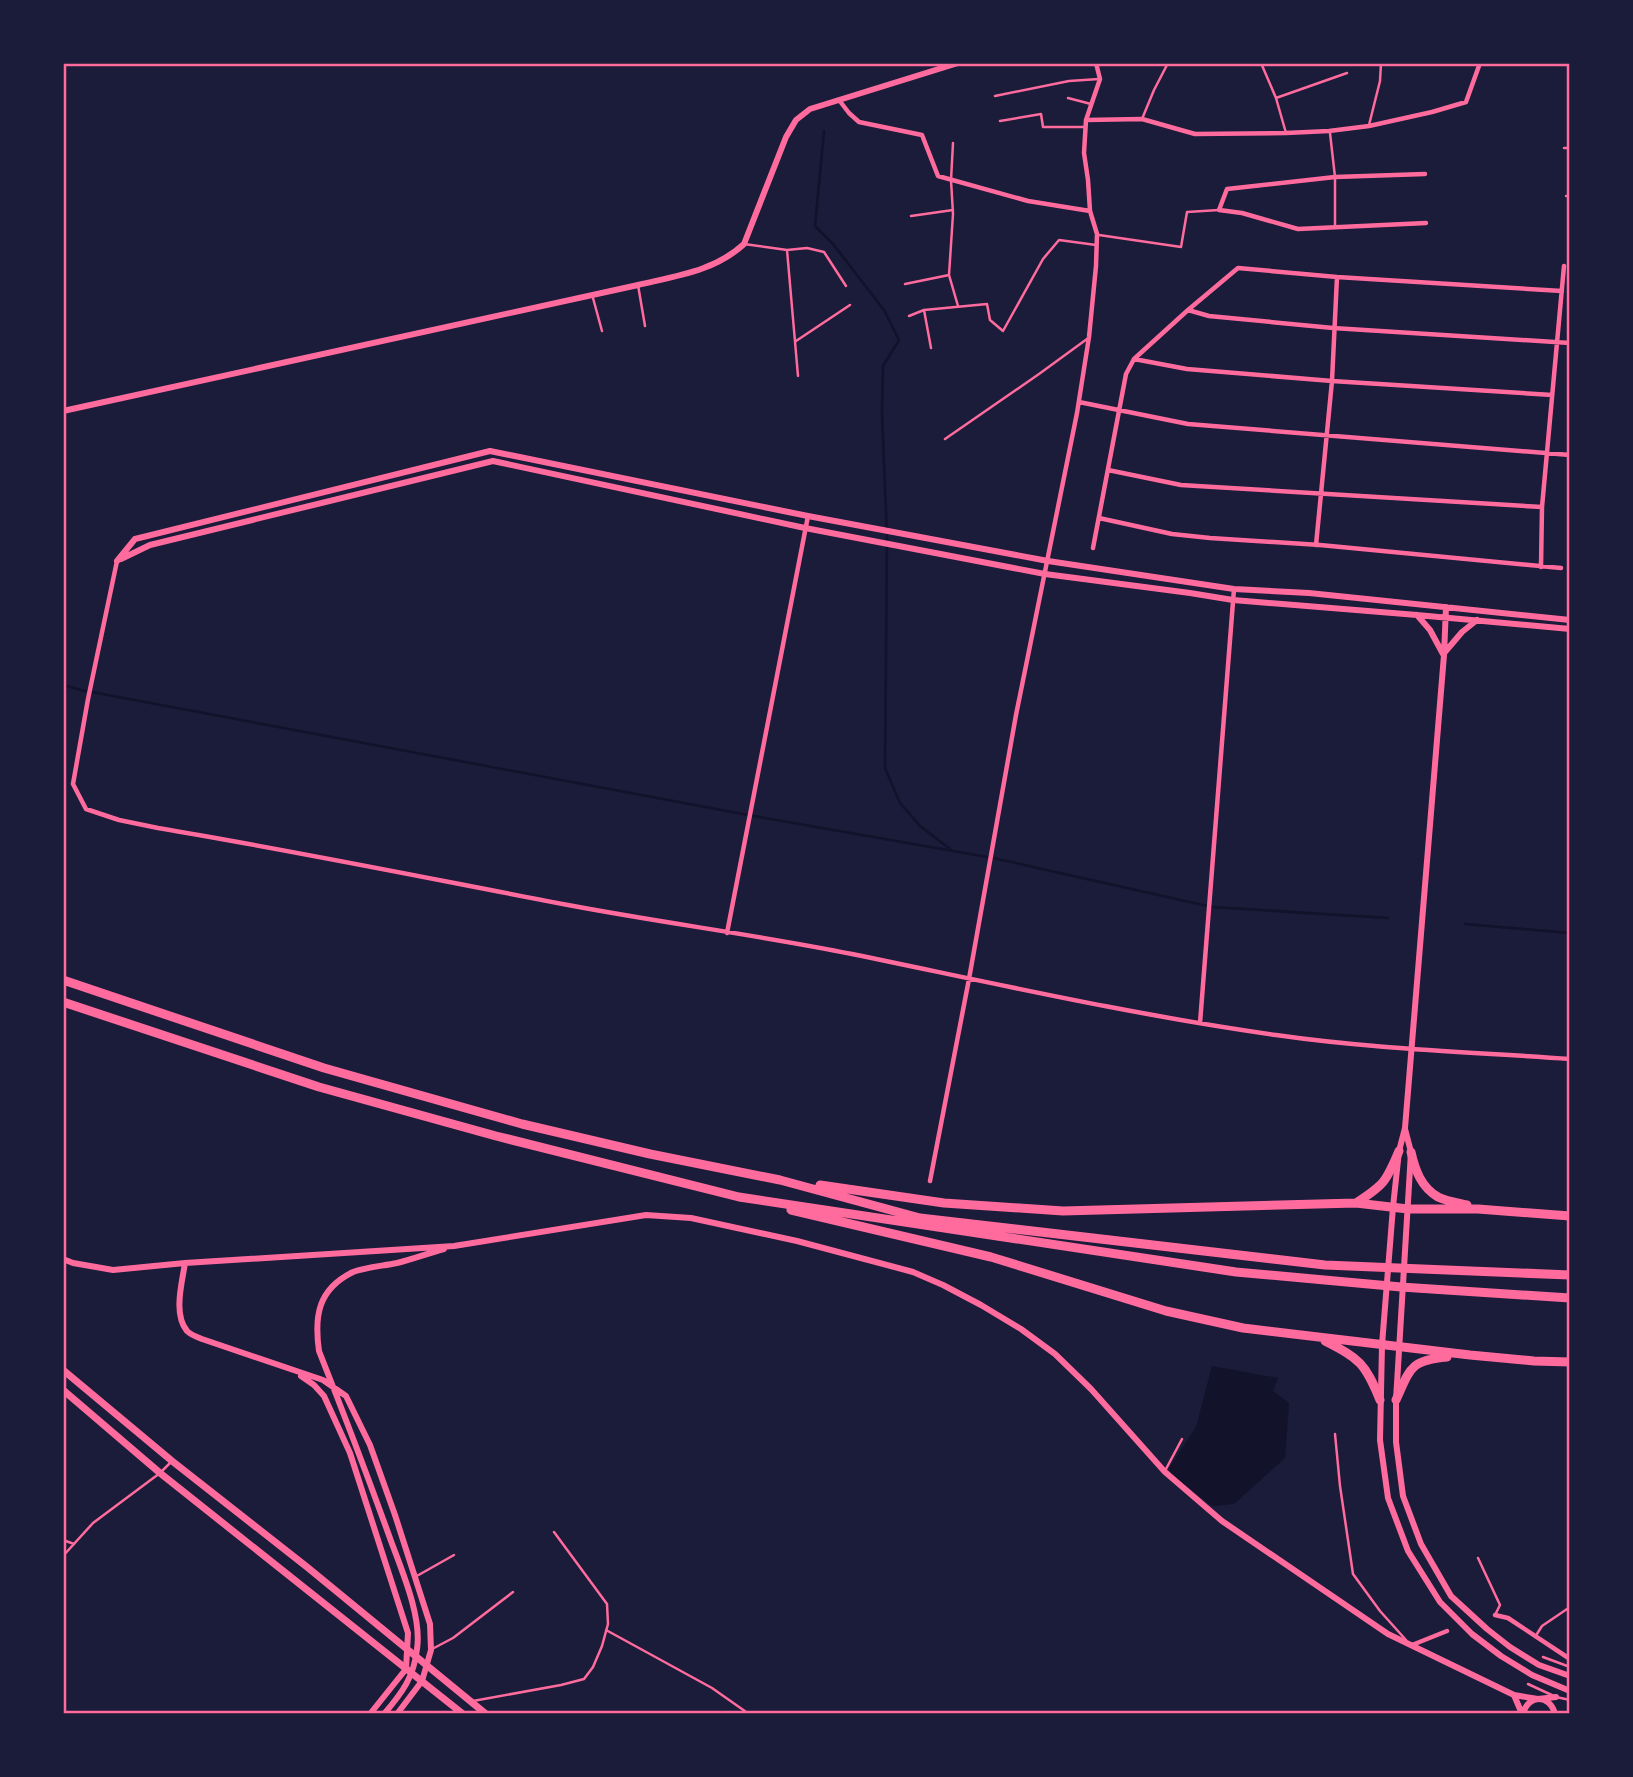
<svg xmlns="http://www.w3.org/2000/svg" width="1633" height="1777" font-family="'Fira Sans',sans-serif">
	<rect width="100%" height="100%" fill="#1b1b3a"/>
	<path fill="#12122b" d="M1212 1366 1278 1378 1273 1391 1289 1403 1285 1458 1234 1504 1212 1506 1171 1474 1169 1468 1196 1427Z"/>
	<g fill="none" stroke-linecap="round" stroke-linejoin="round">
		<path stroke="#12122b" stroke-width="2.5" d="M824 131 815 226 833 244 884 310 899 340 883 366 882 413 887 538 885 768 900 803 920 826 950 849
			M63 685 81 690 748 815 993 858 1212 907 1388 918
			M1465 924 1570 933"/>
		<path stroke="#ff6b9d" stroke-width="2.5" d="M1261 63 1276 98 1286 133
			M995 96 1069 81 1099 79
			M1068 98 1091 104
			M1276 98 1347 73
			M1142 119 1154 90 1168 63
			M1000 121 1041 114 1043 127H1086
			M1369 125 1380 81 1381 63
			M1330 133 1335 177V227
			M953 143 951 180 953 214 949 275 958 306
			M1564 148H1570
			M1566 196H1570
			M911 216 953 210
			M1099 235 1181 247 1187 212 1219 210
			M744 244 787 250 807 248 824 252 846 286
			M787 250 798 376
			M905 284 949 275
			M638 285 645 326
			M593 298 602 331
			M924 310 931 348
			M909 316 924 310 987 304 990 320 1003 331 1043 259 1059 240 1096 245
			M796 341 850 305
			M945 439 1039 374 1087 339
			M1335 1434 1340 1486 1353 1574 1380 1611 1406 1640
			M1166 1469 1182 1439
			M63 1540 74 1544
			M63 1556 93 1523 160 1473 172 1461
			M1478 1558 1500 1605 1495 1615
			M415 1577 454 1555
			M606 1630 712 1688 749 1714
			M1535 1637 1542 1626 1570 1607
			M434 1648 453 1638 513 1592
			M1543 1657 1570 1667
			M1528 1684 1556 1697 1570 1700
			M473 1701 561 1685 584 1679 593 1667 602 1646 608 1624 607 1604 554 1532"/>
		<path stroke="#ff6b9d" stroke-width="4.5" d="M839 100 849 113 859 122 922 135 938 176 1028 201 1090 211
			M1086 120 1142 119 1195 134 1286 133 1329 131 1369 126 1432 112 1466 102 1480 63
			M1425 174 1335 177 1227 189 1219 210 1242 213 1298 229 1426 223
			M1188 310 1209 316 1333 328 1570 343
			M1134 359 1187 369 1332 381 1552 395
			M1079 402 1188 424 1570 455
			M1108 470 1181 485 1542 507
			M1099 518 1172 534 1210 538 1320 545 1561 568
			M1316 545 1332 381 1337 277
			M1093 548 1126 374 1134 359 1188 310 1238 268 1337 277 1562 291
			M117 561 88 699 73 784 86 809 119 820 158 828C295 851 432 879 568 905 663 923 758 935 852 954 993 983 1133 1015 1276 1035 1373 1049 1472 1052 1570 1059
			M1541 567 1542 507 1564 266
			M727 933 808 516
			M1200 1023 1234 589
			M930 1181 969 979 1016 715 1077 413 1089 337 1096 266 1097 234 1090 211 1088 180 1084 153 1086 120 1100 79 1096 63
			M1495 1615 1508 1618 1570 1659
			M1412 1645 1447 1631"/>
		<path stroke="#ff6b9d" stroke-width="6" d="M121 559 150 545 493 461 805 528 1045 574 1190 593 1233 600 1417 615 1570 629
			M117 561 135 539 490 451 808 516 1048 561 1234 589 1309 593 1570 620
			M1446 607 1444 655 1405 1128 1399 1151 1393 1207 1382 1345 1380 1440 1388 1498 1408 1551 1440 1602 1472 1634 1501 1656 1532 1675 1570 1691
			M1417 615 1430 630 1443 654
			M1445 652 1462 632 1477 620
			M1405 1129 1411 1152 1396 1400V1442L1403 1496 1421 1544 1451 1596 1487 1629 1510 1647 1539 1665 1570 1676
			M63 1259 73 1263 113 1270 185 1263 454 1246 646 1215 691 1218 797 1241 913 1272 943 1285 981 1305 1021 1329 1055 1354 1091 1389 1165 1472 1222 1521 1388 1634 1514 1695 1538 1699 1556 1697
			M185 1263C182 1283 173 1314 187 1331 191 1335 197 1337 202 1339L323 1380 346 1396 370 1445 395 1515 430 1624 431 1650 422 1681 397 1714
			M301 1376 314 1385 324 1396 350 1453 408 1633 406 1669 370 1714
			M1514 1695 1522 1714
			M384 1714C402 1693 414 1677 417 1649 422 1617 402 1571 391 1541 368 1477 344 1414 319 1351 314 1316 318 1289 353 1272 366 1267 383 1266 397 1263 413 1259 429 1253 444 1249
			M1523 1714C1528 1694 1550 1694 1555 1714"/>
		<path stroke="#ff6b9d" stroke-width="6" d="M63 411 638 285C676 276 715 271 744 244L786 137 796 120 810 109 958 63"/>
		<path stroke="#ff6b9d" stroke-width="7" d="M63 1370 172 1461 307 1567 486 1714
			M63 1390 160 1473 463 1714"/>
		<path stroke="#ff6b9d" stroke-width="9" d="M63 980 324 1068 522 1124 650 1154 780 1180 920 1218 1325 1265 1570 1275
			M63 1002 319 1087 496 1136 739 1197 1236 1272 1401 1287 1570 1298
			M1411 1152C1415 1170 1421 1187 1438 1197 1446 1201 1458 1203 1467 1205
			M820 1185 944 1203 1063 1211 1356 1203 1408 1209H1478L1570 1216
			M1356 1203C1384 1185 1386 1182 1399 1151
			M791 1210 991 1257 1166 1311 1243 1328 1470 1355 1534 1361 1570 1362
			M1325 1341C1360 1359 1365 1363 1380 1400
			M1396 1400C1410 1369 1410 1360 1447 1357"/>
	</g>
	<rect width="1633" height="1777" fill="none" stroke="#1b1b3a" stroke-width="130"/>
	<rect x="65" y="65" width="1503" height="1647" fill="none" stroke="#ff6b9d" stroke-width="2.5"/>
</svg>
